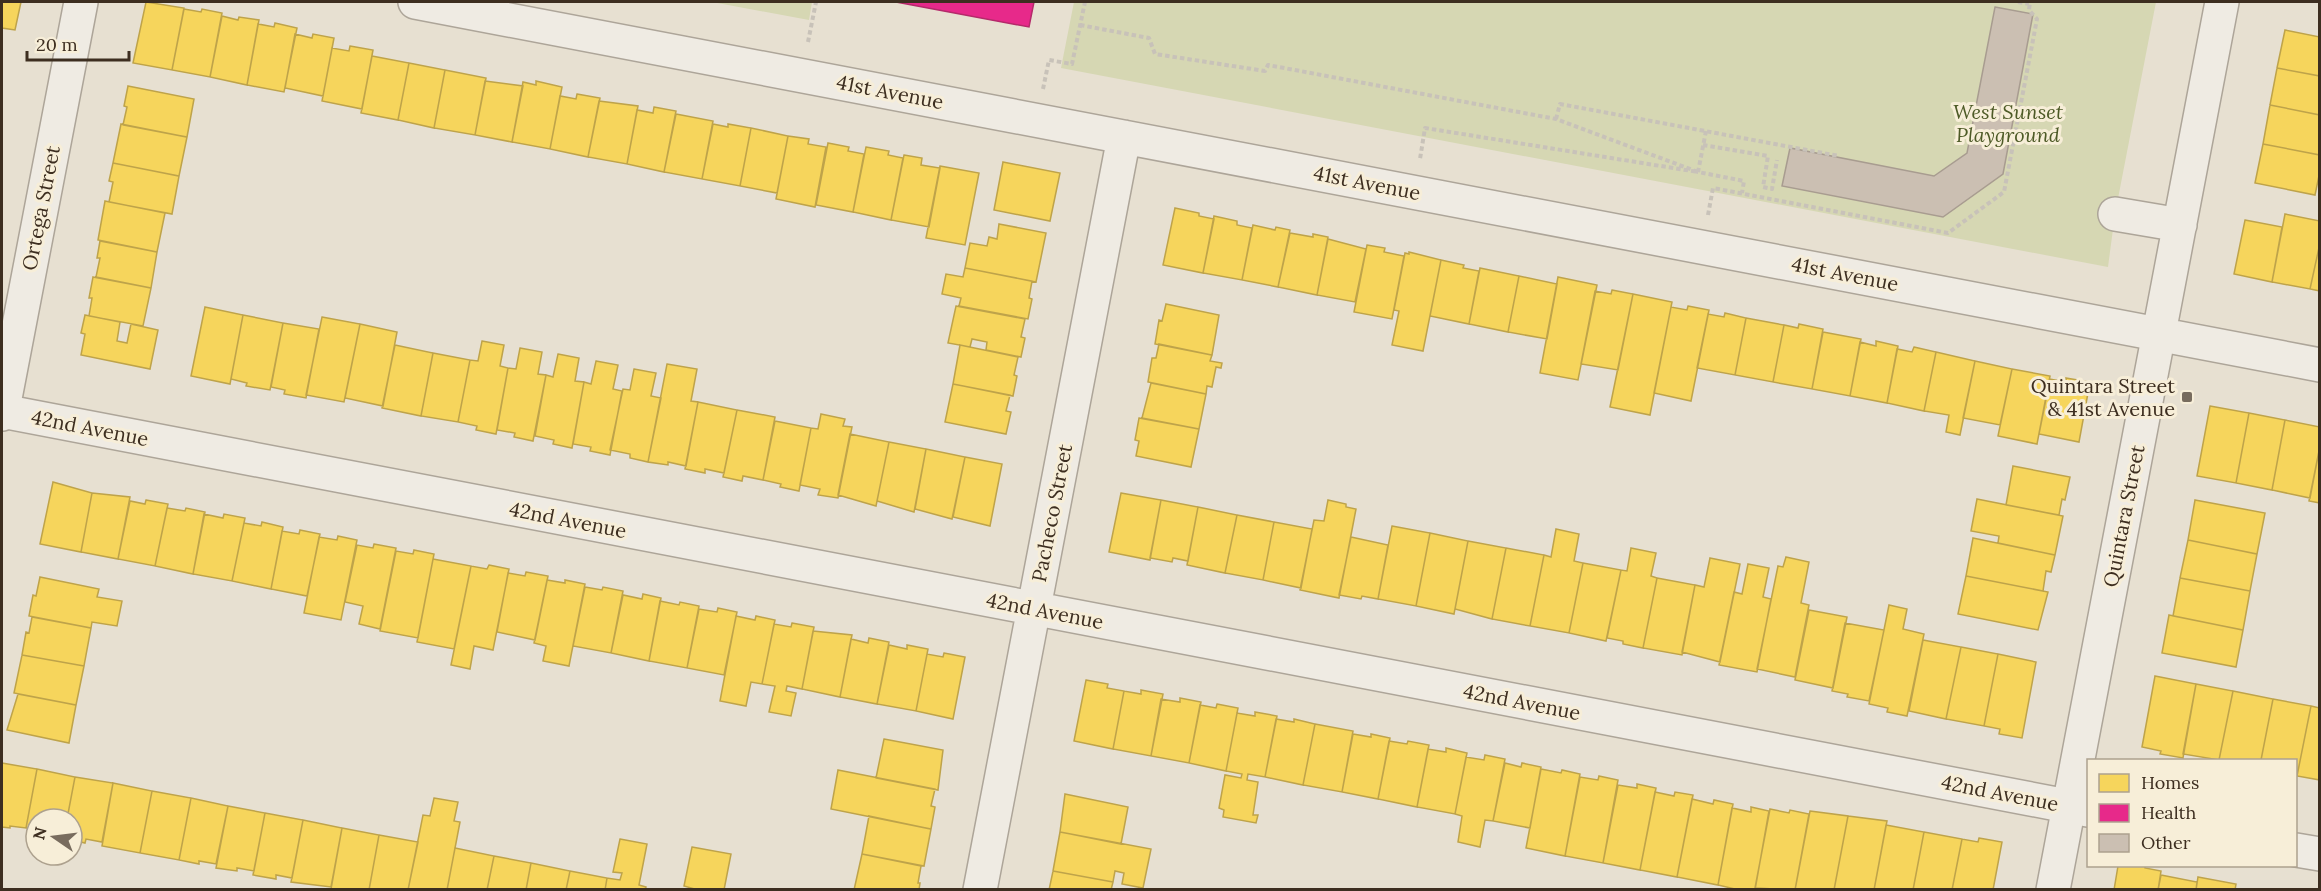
<svg xmlns="http://www.w3.org/2000/svg" width="2321" height="891" font-family="Lora,serif">
	<rect width="100%" height="100%" fill="#e7e0d1"/>
	<path fill="#d6d7b3" d="M712 2H812L809 20Z
		M1074 2H2156L2115 214 2108 267 1061 68Z"/>
	<path fill="#f6d55c" stroke="#bea34a" stroke-width="1.5" d="M2 2H21L15 30 2 28Z
		M146 2 184 8 172 70 133 63Z
		M184 9 201 12 202 9 222 13 210 77 172 70Z
		M222 16 238 20 239 17 259 20 247 85 210 77Z
		M275 23 297 28 284 92 247 85 258 24 274 27Z
		M2285 30 2320 37V76L2277 68Z
		M295 34 312 38 313 34 334 38 323 96 285 88Z
		M350 46 373 50 362 109 322 101 332 48 349 51Z
		M372 56 409 63 398 120 361 113Z
		M409 63 445 70 434 128 398 120Z
		M2277 68 2320 76V115L2270 105Z
		M445 70 486 78 475 135 434 128Z
		M485 81 523 86 512 142 475 135Z
		M536 81 562 87 550 149 512 142 523 82 536 85Z
		M128 86 194 99 187 137 123 125 127 107 124 106Z
		M577 94 600 98 588 157 550 149 560 96 576 99Z
		M599 101 638 106 627 164 588 157Z
		M2270 105 2320 115V155L2263 144Z
		M654 107 676 111 664 172 627 164 637 110 653 113Z
		M676 114 713 121 702 179 664 172Z
		M121 124 187 137 179 176 113 163Z
		M713 124 728 127V124L751 128 740 186 702 179Z
		M751 128 788 136 777 193 740 186Z
		M788 136 809 139 808 144 826 147 815 207 776 199Z
		M828 143 849 147 848 151 864 154 853 212 816 205Z
		M2263 144 2320 155V171L2315 195 2255 183Z
		M866 147 889 151 888 155 903 158 891 220 853 212Z
		M904 155 922 158 921 165 940 168 929 227 891 220Z
		M1003 162 1060 173 1050 221 994 210Z
		M113 163 179 176 172 214 109 202 113 182 109 181Z
		M940 166 979 173 965 245 926 238Z
		M105 201 165 213 157 252 98 240Z
		M1175 208 1199 213V216L1214 219 1203 273 1163 265Z
		M2285 214 2320 221V243L2310 289 2272 282Z
		M1214 216 1237 221V225L1252 228 1242 280 1203 273Z
		M2245 220 2282 227 2272 282 2234 274Z
		M999 224 1046 233 1036 282 965 268 970 243 987 246 989 237 997 239Z
		M1253 225 1275 230 1276 227 1290 230 1278 287 1242 280Z
		M1290 233 1313 237V234L1328 237 1317 295 1278 287Z
		M1328 239 1366 249 1355 302 1317 295Z
		M100 241 157 252 151 288 96 277 100 258H97Z
		M2320 243V291L2310 289Z
		M1367 245 1385 248 1384 252 1404 256 1392 319 1354 312Z
		M1409 252 1441 260 1423 351 1392 345 1399 311 1394 310 1405 253 1409 254Z
		M1441 260 1464 265 1463 268 1479 271 1469 324 1430 316Z
		M965 268 1032 281 1029 298 1032 299 1028 319 959 306 961 298 942 294 946 274 963 277Z
		M1480 268 1519 276 1508 332 1469 324Z
		M1519 276 1557 284 1547 339 1508 332Z
		M93 277 151 288 143 326 89 316 92 298H89Z
		M1558 277 1597 285 1578 380 1540 373Z
		M1612 290 1633 294 1618 370 1581 364 1595 291 1611 294Z
		M1633 294 1672 302 1650 415 1610 407Z
		M1166 304 1219 315 1212 355 1155 344 1159 320 1162 321Z
		M956 306 1025 319 1021 337 1025 338 1021 357 986 350 987 342 972 339 970 347 948 343Z
		M1688 306 1709 310 1691 401 1654 393 1671 307 1687 310Z
		M205 307 243 315 230 384 191 376Z
		M1725 313 1746 318 1735 375 1697 368 1708 314 1724 317Z
		M85 315 120 322 117 341 127 343 131 324 158 330 150 369 81 355 85 334 81 333Z
		M243 315 283 323 270 390 246 386 247 383 231 379Z
		M322 317 360 324 344 402 306 395Z
		M1746 318 1784 325 1773 382 1735 375Z
		M283 323 319 329 306 398 284 394 285 390 271 387Z
		M360 324 397 332 383 406 345 398Z
		M1799 324 1823 329 1812 389 1773 382 1784 325 1798 328Z
		M1823 332 1861 339 1850 396 1812 389Z
		M482 341 504 345 500 366 508 368 496 434 476 430 477 426 458 422 470 360 478 361Z
		M1876 341 1898 346 1887 403 1850 396 1860 342 1876 346Z
		M1159 344 1212 355 1210 361 1222 363 1221 368 1216 367 1212 387 1207 386 1206 394 1148 382 1152 358H1156Z
		M395 345 433 353 421 416 382 408Z
		M960 345 1018 357 1014 375 1017 376 1013 396 953 384Z
		M1914 347 1936 352 1924 411 1887 403 1897 349 1912 352Z
		M520 348 542 352 538 374 546 375 533 441 514 437 515 433 497 430 508 368 516 369Z
		M1936 352 1975 361 1960 435 1946 432 1949 415 1924 411Z
		M433 353 470 360 458 422 421 416Z
		M558 354 579 358 575 381 584 382 572 448 553 444 554 440 535 436 546 375 553 377Z
		M596 361 618 365 613 389 622 391 610 455 590 451 591 447 573 444 584 382 591 384Z
		M1975 361 2012 369 2000 425 1963 418Z
		M667 364 697 369 691 401 698 402 686 466 668 462V465L648 462Z
		M634 369 656 373 651 396 661 398 648 462 630 458V454L610 450 623 389 630 390Z
		M2012 369 2050 376 2037 444 1998 436Z
		M2066 378 2090 382 2079 442 2039 434 2050 379 2066 382Z
		M1151 383 1206 394 1199 429 1142 418Z
		M953 384 1010 395 1006 411 1011 412 1006 434 945 422Z
		M698 402 737 410 724 473 705 469V473L685 469Z
		M2210 406 2249 413 2236 483 2197 476Z
		M737 410 775 417 763 480 743 476 742 481 723 477Z
		M2249 413 2285 420 2272 490 2236 483Z
		M821 414 845 419 843 426 852 427 838 498 818 495 820 489 800 485 811 428 818 429Z
		M1139 418 1199 429 1191 467 1136 456 1139 441 1135 440Z
		M2285 420 2320 427V446L2310 498 2272 490Z
		M775 421 811 428 799 491 780 487 781 484 763 480Z
		M850 434 889 442 876 506 838 495Z
		M889 442 926 449 914 512 877 501Z
		M2320 446V503L2309 501Z
		M926 449 965 457 952 519 915 509Z
		M965 457 1002 464 990 526 953 517Z
		M2013 466 2070 477 2065 500 2062 499 2059 515 2006 505Z
		M53 482 92 493 81 552 40 544Z
		M92 493 130 497 118 559 81 552Z
		M1121 493 1161 500 1150 560 1109 552Z
		M1977 499 2063 516 2055 555 1998 543 1999 536 1971 531Z
		M146 500 168 504 155 566 118 559 130 501 145 504Z
		M1161 500 1198 507 1188 561 1173 558 1172 562 1150 558Z
		M1328 500 1346 504V507L1356 509 1339 598 1300 590 1314 520 1324 521Z
		M2195 500 2265 513 2257 554 2188 540Z
		M1198 507 1237 515 1225 573 1187 565Z
		M167 508 185 511 186 508 205 512 193 574 155 566Z
		M204 514 223 518 224 514 245 518 232 581 193 574Z
		M1237 515 1274 522 1263 580 1225 573Z
		M262 522 283 527 271 589 232 581 244 523 261 526Z
		M1274 522 1312 529 1301 588 1263 580Z
		M1392 526 1430 533 1416 606 1378 599Z
		M1556 529 1579 534 1574 561 1583 563 1569 633 1530 626 1544 555 1551 557Z
		M300 530 320 534 307 596 271 589 282 531 299 534Z
		M1430 533 1468 541 1454 614 1416 606Z
		M338 536 357 540 341 620 304 613 319 537 337 540Z
		M1351 537 1388 545 1378 599 1362 596 1361 599 1339 595Z
		M1973 538 2055 555 2051 572 2046 571 2043 591 1966 576Z
		M2188 540 2257 554 2250 591 2180 578Z
		M1468 541 1506 548 1492 619 1455 609Z
		M374 544 396 548 380 629 359 624 363 606 345 602 357 545 373 548Z
		M1506 548 1544 555 1530 626 1492 619Z
		M1631 548 1656 553 1651 576 1657 578 1643 648 1623 644V641L1607 638 1621 570 1627 571Z
		M414 550 434 554 418 638 380 631 396 551 413 554Z
		M1786 557 1809 562 1801 603 1809 605 1795 677 1757 669 1778 566 1783 567Z
		M1710 558 1740 564 1720 662 1682 652 1695 585 1704 587Z
		M433 559 471 566 454 649 417 642Z
		M1583 563 1621 570 1606 641 1569 633Z
		M1748 564 1769 568 1763 597 1771 599 1757 672 1719 665 1734 592 1742 594Z
		M489 565 509 569 493 650 474 646 470 669 451 665 471 566 487 569Z
		M526 572 548 576 535 640 497 632 508 573 525 576Z
		M1966 576 2048 592 2038 630 1958 614Z
		M40 577 99 589 97 597 122 601 117 626 92 622 91 628 29 616 33 595 36 596Z
		M1657 578 1695 585 1682 655 1643 648Z
		M2180 578 2250 591 2243 630 2173 616Z
		M547 580 565 583V580L585 584 569 666 543 661 546 646 534 643Z
		M585 587 602 590 603 587 623 591 611 653 573 646Z
		M643 594 661 598 649 661 611 653 623 595 642 599Z
		M660 601 679 605 680 602 699 606 687 668 649 661Z
		M1889 605 1907 609 1903 629 1924 634 1907 716 1887 712 1888 708 1869 704Z
		M718 608 737 612 724 675 687 668 699 609 717 612Z
		M1809 610 1847 617 1833 688 1795 680Z
		M2169 615 2243 630 2236 667 2162 653Z
		M736 616 755 620 756 616 775 620 762 684 751 682 746 706 720 701Z
		M32 617 91 628 84 666 22 655 26 632 29 633Z
		M792 623 814 627 802 689 787 686 786 691 796 693 791 716 769 712 775 686 762 684 774 624 791 627Z
		M1845 623 1884 630 1869 701 1847 697 1848 694 1832 691Z
		M813 631 852 635 840 697 802 689Z
		M869 638 889 642 877 704 840 697 851 639 868 643Z
		M1923 640 1961 647 1946 719 1909 711Z
		M889 645 907 649V645L928 649 916 711 877 704Z
		M1961 647 1998 654 1984 726 1946 719Z
		M944 653 965 657 953 719 916 711 927 654 943 657Z
		M1998 654 2036 662 2022 738 1999 734 2000 729 1984 726Z
		M22 655 84 666 76 705 14 693Z
		M2155 676 2196 684 2183 758 2160 754 2161 751 2142 747Z
		M1086 680 1108 684 1107 688 1124 691 1113 749 1074 741Z
		M2196 684 2233 691 2219 760 2183 754Z
		M1141 690 1163 694 1151 756 1113 749 1124 691 1141 694Z
		M2233 691 2273 699 2261 760H2219Z
		M18 694 76 705 69 743 7 730Z
		M1180 698 1201 702 1189 763 1151 756 1161 699 1180 702Z
		M2273 699 2311 706 2297 776 2296 760H2261Z
		M1217 704 1238 708 1226 771 1189 763 1200 705 1216 708Z
		M2311 706 2320 708V780L2297 776Z
		M1255 712 1277 716 1265 777 1248 774 1247 780 1258 782 1253 815H1258L1256 823 1223 817 1224 810 1219 808 1225 775 1241 778 1242 774 1226 771 1237 713 1255 716Z
		M1276 719 1294 722V719L1315 724 1303 785 1265 777Z
		M1315 724 1353 731 1342 792 1303 785Z
		M1353 734 1371 737V734L1390 738 1378 799 1342 792Z
		M884 739 943 750 938 790 876 778Z
		M1389 741 1407 744 1408 741 1429 745 1417 807 1378 799Z
		M1446 748 1467 753 1455 814 1417 807 1428 749 1446 752Z
		M1485 755 1505 759 1493 821 1485 820 1480 847 1458 842 1462 816 1455 814 1466 757 1484 760Z
		M2 763 37 769 26 828 10 826V828L2 827Z
		M1505 763 1521 767 1522 763 1541 767 1530 828 1493 821Z
		M37 769 75 777 67 819H36V830L26 828Z
		M1541 769 1561 773 1562 770 1580 774 1565 856 1526 848Z
		M838 770 935 789 931 806 935 807 931 829 831 809Z
		M1599 776 1618 780 1603 863 1565 856 1580 777 1598 780Z
		M75 777 113 783 102 842 86 839 85 843 72 840V819H67Z
		M113 783 152 791 140 853 102 846Z
		M1637 784 1656 788 1640 870 1603 863 1618 785 1637 788Z
		M152 791 191 798 179 860 140 853Z
		M1655 792 1674 796 1675 792 1693 795 1677 877 1640 870Z
		M1065 794 1128 807 1121 844 1060 832Z
		M191 798 228 806 216 864 199 861V864L179 860Z
		M434 798 458 802 454 821 460 822 447 890H408L423 815 430 816Z
		M1692 799 1713 804 1714 800 1733 804 1718 885 1677 877Z
		M228 806 265 813 254 871 237 868V871L216 868Z
		M1751 807 1769 811 1755 890H1739L1718 885 1732 808 1751 812Z
		M1770 809 1789 813 1790 810 1809 814 1795 890 1755 888Z
		M1810 811 1848 816 1834 890H1795Z
		M265 813 303 820 292 878 276 875V879L253 875Z
		M869 816 931 829 924 866 862 854Z
		M1848 816 1887 821 1874 890H1834Z
		M303 820 342 828 331 887 291 882Z
		M1886 825 1924 832 1913 890H1874Z
		M342 828 379 835 369 890 331 889Z
		M1060 832 1151 849 1143 888 1122 884 1124 873 1115 871 1113 882 1053 871Z
		M1924 832 1962 839 1952 890H1913Z
		M379 835 418 842 408 890H369Z
		M1979 838 2002 842 1993 890H1952L1962 839 1978 842Z
		M620 839 647 844 639 885 646 887 645 890H605L607 878 620 880 622 873 613 872Z
		M692 847 731 854 724 890H698L684 886Z
		M455 848 494 856 487 890H447Z
		M862 854 921 866 918 883H920L919 890H854Z
		M494 856 531 863 526 890H487Z
		M531 863 570 871 566 890H526Z
		M2118 866H2145V868L2161 871 2158 890H2114Z
		M570 871 607 878 605 890H566Z
		M1053 871 1113 882 1111 890H1049Z
		M2161 875 2197 882 2196 890H2158Z
		M2198 877 2236 884 2235 890H2196Z"/>
	<path fill="#e7298a" stroke="#b42a6a" stroke-width="1.5" d="M896 2H1034L1029 27Z"/>
	<path fill="#cbbfb2" stroke="#a89c90" stroke-width="1.5" d="M1995 7 2033 14 2003 174 1943 217 1782 186 1790 148 1934 176 1967 153Z"/>
	<g fill="none" stroke-linecap="round" stroke-linejoin="round">
		<defs>
			<path id="minor" d="M415 2 2320 365
				M2115 214 2180 225
				M2 411 2088 810
				M2 414 81 2
				M2296 850 2320 854
				M980 890 1124 137
				M2053 890 2222 2"/>
		</defs>
		<use href="#minor" stroke="#ada599" stroke-width="36"/>
		<path stroke="#c8c2b9" stroke-width="4" stroke-dasharray="4.5 3" stroke-linecap="butt" d="M2018 2 2029 4
			M1080 25 1149 38 1155 54 1265 71 1268 65 1556 119 1698 172 1425 128 1420 159
			M808 42 816 2
			M1043 89 1049 60 1072 64 1085 2
			M1556 119 1560 104 1839 156
			M1706 131 1698 172 1744 181 1742 193
			M1703 145 1768 156 1763 187 1772 189 1777 160
			M1708 215 1713 188 1948 233 2004 192 2037 19 2029 10 2030 2"/>
		<use href="#minor" stroke="#efebe3" stroke-width="33"/>
	</g>
	<rect fill="#786c5e" stroke="#f7eed8" stroke-width="2" x="2181" y="391" width="12" height="12" rx="3"/>
	<g text-anchor="middle" stroke-width="6" stroke-linejoin="round" paint-order="stroke">
		<g font-size="20" fill="#3d2e20" stroke="#f7eed8">
			<text transform="translate(890 92) rotate(11)" y="7">41st Avenue</text>
			<text transform="translate(1367 183) rotate(11)" y="7">41st Avenue</text>
			<text transform="translate(41 208) rotate(-79)" y="7">Ortega Street</text>
			<text transform="translate(1845 274) rotate(11)" y="7">41st Avenue</text>
			<text transform="translate(90 428) rotate(11)" y="7">42nd Avenue</text>
			<text transform="translate(1052 513) rotate(-79)" y="7">Pacheco Street</text>
			<text transform="translate(2124 516) rotate(-79)" y="7">Quintara Street</text>
			<text transform="translate(568 520) rotate(11)" y="7">42nd Avenue</text>
			<text transform="translate(1045 611) rotate(11)" y="7">42nd Avenue</text>
			<text transform="translate(1522 702) rotate(11)" y="7">42nd Avenue</text>
			<text transform="translate(2000 793) rotate(11)" y="7">42nd Avenue</text>
		</g>
		<g font-size="20" font-style="italic" fill="#4d5a26" stroke="#f7eed8">
			<text x="2008" y="119">West Sunset<tspan x="2008" dy="23">Playground</tspan></text>
		</g>
		<g font-size="20" fill="#3d2e20" stroke="#f7eed8" text-anchor="end">
			<text x="2175" y="393">Quintara Street<tspan x="2175" dy="23">&amp; 41st Avenue</tspan></text>
		</g>
	</g>
	<rect width="2321" height="891" fill="none" stroke="#3d2e20" stroke-width="6"/>
	<rect x="2087" y="759" width="210" height="108" fill="#f7eed8" stroke="#ada18e" stroke-width="1.5"/>
	<rect x="2099" y="774" width="30" height="18" fill="#f6d55c" stroke="#ada18e" stroke-width="1.5"/>
	<text x="2141" y="789" font-size="18" fill="#3d2e20">Homes</text>
	<rect x="2099" y="804" width="30" height="18" fill="#e7298a" stroke="#ada18e" stroke-width="1.5"/>
	<text x="2141" y="819" font-size="18" fill="#3d2e20">Health</text>
	<rect x="2099" y="834" width="30" height="18" fill="#cbbfb2" stroke="#ada18e" stroke-width="1.5"/>
	<text x="2141" y="849" font-size="18" fill="#3d2e20">Other</text>
	<g transform="translate(54 837) rotate(284)"><circle r="28" fill="#f7eed8" stroke="#ada18e" stroke-width="1.5"/>
	<path d="M0-4.5L10 22L0 15L-10 22Z" fill="#786c5e"/>
	<text y="-9" font-size="16" font-weight="bold" text-anchor="middle" fill="#3d2e20">N</text>
	</g>
	<path d="M27 51v9h102v-9" fill="none" stroke="#3d2e20" stroke-width="3"/>
	<text x="36" y="51" font-size="18" fill="#3d2e20" stroke="#f7eed8" stroke-width="4.5" paint-order="stroke">20 m</text>
</svg>
